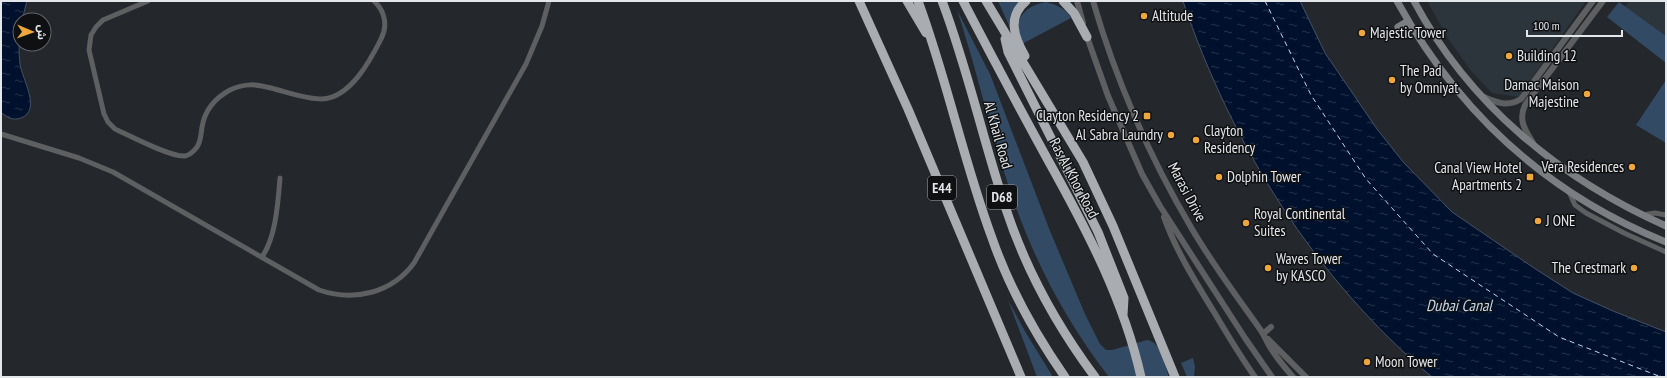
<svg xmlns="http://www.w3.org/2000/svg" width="1667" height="378" font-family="'PT Sans Narrow','Noto Sans Arabic',sans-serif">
	<defs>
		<pattern id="water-ripples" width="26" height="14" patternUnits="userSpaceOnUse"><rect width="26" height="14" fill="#00112d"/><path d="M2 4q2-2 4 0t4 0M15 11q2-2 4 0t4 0" fill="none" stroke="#25344c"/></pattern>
	</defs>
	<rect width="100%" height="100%" fill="#24272c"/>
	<path fill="#2c343c" d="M1427 1H1586L1519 97 1492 93 1471 71 1449 40Z
		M1629 1H1666V36L1625 7Z"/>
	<path fill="#324a64" d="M998 1H1020L1011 30Z
		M1046 2C1057 5 1065 8 1071 18L1022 44C1012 21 1023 6 1046 2Z
		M1619 2 1666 36V63L1607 17Z
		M957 10 990 74 1050 231 1085 314 1100 344 1106 350H1112L1147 340C1161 341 1165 366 1169 377H1109C1070 327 1039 270 1017 210 993 145 979 76 957 10Z
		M1666 80V143L1636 125Z
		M1008 300 1026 333 1053 377H1037Z
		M1193 358 1195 367 1194 377H1187L1181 363Z"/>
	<path fill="url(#water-ripples)" stroke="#445166" d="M1 1H27L22 20H20C20 34 18 50 20 64 22 79 42 110 21 118 13 121 6 117 1 112Z
		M1183 1H1300L1325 53 1377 129 1404 163 1452 212 1534 268 1573 293 1613 311 1666 332V377H1432C1315 279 1231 144 1183 1Z"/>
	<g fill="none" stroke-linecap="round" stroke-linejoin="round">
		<path stroke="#bfd6f1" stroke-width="1" stroke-dasharray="5 4" stroke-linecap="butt" d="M1265 1 1311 95 1366 179 1433 254 1559 337 1661 377"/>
		<path stroke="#5e5f61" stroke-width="5" d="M148 1 103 20 96 27 91 35 89 50 104 114 108 122 115 129C128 135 172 158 185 156 190 155 194 151 197 147 201 141 201 134 202 127 205 109 215 98 230 90 245 83 256 84 271 88 287 92 305 99 322 99 350 98 370 61 381 39 388 26 385 11 374 1
			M1 134 79 158 113 172 319 290C354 302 392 293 414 263L526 64 542 26 549 1
			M1569 192 1575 205 1586 213 1624 233 1666 252
			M1642 215 1655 213 1666 215
			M262 257C276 237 278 202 280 178"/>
		<path stroke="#5e5f61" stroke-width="6" d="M1077 1 1083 23
			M1093 1C1116 80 1150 158 1192 229 1213 265 1238 298 1262 332 1266 339 1269 347 1274 353 1280 362 1286 369 1293 377
			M1086 34 1108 96 1142 174 1160 206 1245 338 1272 377
			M1484 97C1497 103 1508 107 1521 99L1593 1
			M1533 143C1525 130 1518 120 1525 105L1603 1
			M1164 217C1176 251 1195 281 1214 312 1227 334 1240 356 1255 377
			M1263 334 1271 327
			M1268 339 1306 377"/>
		<path stroke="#7c7f82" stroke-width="7" d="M1397 1C1458 112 1547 194 1666 242
			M1414 1C1469 104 1560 179 1666 226
			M1398 27 1408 21"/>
		<path stroke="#a9adb2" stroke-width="9" d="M859 1 908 109 1021 377
			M907 1 926 33
			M918 1C947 79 963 160 992 238 1009 287 1035 334 1065 377
			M942 1C968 69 983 141 1006 209 1026 270 1057 326 1095 377
			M963 1C991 55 1020 109 1049 162 1087 230 1124 301 1141 377
			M986 1 1083 162 1113 226 1175 377
			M1063 1 1074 13 1087 37
			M1005 39 1008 52 1098 232 1124 298 1123 315
			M1025 56C1014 37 1007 17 1026 1"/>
	</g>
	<g fill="#efa73d" stroke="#0f1012" stroke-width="1.5">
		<circle cx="1144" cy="16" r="4"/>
		<circle cx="1362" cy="33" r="4"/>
		<circle cx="1509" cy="56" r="4"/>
		<circle cx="1392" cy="80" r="4"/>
		<circle cx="1587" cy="94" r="4"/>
		<rect x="1143" y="112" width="8" height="8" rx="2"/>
		<circle cx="1171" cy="135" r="4"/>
		<circle cx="1196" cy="140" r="4"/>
		<circle cx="1632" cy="167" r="4"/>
		<circle cx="1219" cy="177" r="4"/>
		<rect x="1526" y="173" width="8" height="8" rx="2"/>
		<circle cx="1538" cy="221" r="4"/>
		<circle cx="1246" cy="223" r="4"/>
		<circle cx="1268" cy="268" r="4"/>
		<circle cx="1634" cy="268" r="4"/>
		<circle cx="1367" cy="362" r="4"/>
	</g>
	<g text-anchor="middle" stroke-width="3" stroke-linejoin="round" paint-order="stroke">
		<g fill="#0f1012" stroke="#a4a6a9" stroke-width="1">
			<rect x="928" y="176" width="28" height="24" rx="3"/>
			<rect x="987" y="185" width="30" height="24" rx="3"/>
		</g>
		<g font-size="14" font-weight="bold" fill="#e4e7ea">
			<text x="942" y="193">E44</text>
			<text x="1002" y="202">D68</text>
		</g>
		<g font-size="15" fill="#e4e7ea" stroke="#0f1012" text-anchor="start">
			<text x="1152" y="21">Altitude</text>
			<text x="1370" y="38">Majestic Tower</text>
			<text x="1517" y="61">Building 12</text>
			<text x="1400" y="76">The Pad<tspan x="1400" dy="17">by Omniyat</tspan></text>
			<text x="1579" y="90" text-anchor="end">Damac Maison<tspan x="1579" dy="17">Majestine</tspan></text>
			<text x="1139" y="121" text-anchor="end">Clayton Residency 2</text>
			<text x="1204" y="136">Clayton<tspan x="1204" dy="17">Residency</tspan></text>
			<text x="1163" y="140" text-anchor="end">Al Sabra Laundry</text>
			<text x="1624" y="172" text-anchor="end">Vera Residences</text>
			<text x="1522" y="173" text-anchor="end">Canal View Hotel<tspan x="1522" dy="17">Apartments 2</tspan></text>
			<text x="1227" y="182">Dolphin Tower</text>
			<text x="1254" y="219">Royal Continental<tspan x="1254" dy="17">Suites</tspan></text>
			<text x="1546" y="226">J ONE</text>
			<text x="1276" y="264">Waves Tower<tspan x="1276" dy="17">by KASCO</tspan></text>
			<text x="1626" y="273" text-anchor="end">The Crestmark</text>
			<text x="1375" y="367">Moon Tower</text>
		</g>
		<g font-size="15" fill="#e4e7ea" stroke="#0f1012">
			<text transform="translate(998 135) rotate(74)" y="5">Al Khail Road</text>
			<text transform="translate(1074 178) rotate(62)" y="5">Ras Al Khor Road</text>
			<text transform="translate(1187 192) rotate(62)" y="5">Marasi Drive</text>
		</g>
		<g font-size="16" font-style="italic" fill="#bfd6f1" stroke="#0f1012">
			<text x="1459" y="311">Dubai Canal</text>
		</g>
	</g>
	<rect width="1667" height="378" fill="none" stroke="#e4e7ea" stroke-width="4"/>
	<g transform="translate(32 32) rotate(92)"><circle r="19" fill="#0f1012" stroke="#646668"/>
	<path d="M0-3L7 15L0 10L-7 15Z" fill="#efa73d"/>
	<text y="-6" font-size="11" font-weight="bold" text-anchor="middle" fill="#e4e7ea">ش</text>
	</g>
	<path d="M1527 30v6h95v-6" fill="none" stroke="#e4e7ea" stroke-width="2"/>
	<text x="1533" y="30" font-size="12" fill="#e4e7ea" stroke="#0f1012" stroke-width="3" paint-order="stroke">100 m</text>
</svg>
